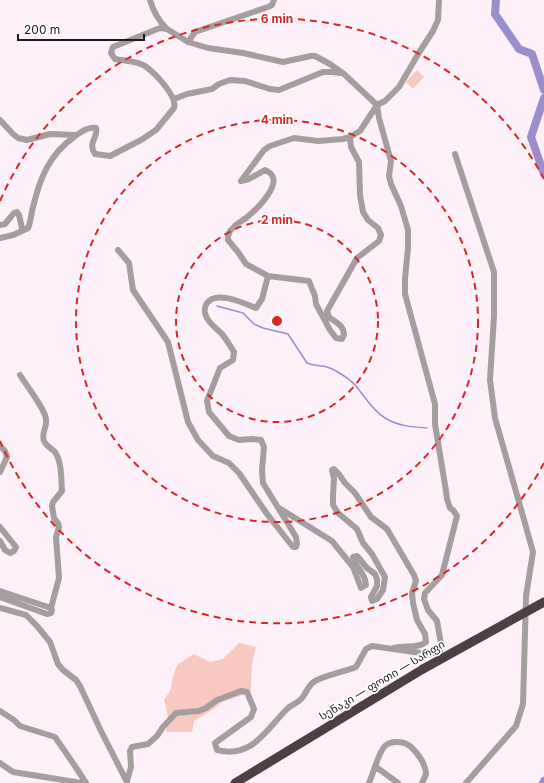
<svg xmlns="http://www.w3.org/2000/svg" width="544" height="783" font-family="Inter,'Noto Sans Georgian',sans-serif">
	<rect width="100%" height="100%" fill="#fef0f8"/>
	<path fill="#f8c9c0" d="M417 70 424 77 413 89 406 82Z
		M239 643 256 647 252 664 251 690 246 694 222 702 214 709 194 721 192 732H166C169 720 168 712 164 700L171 689 172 680 177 665 194 654 210 662 223 659Z"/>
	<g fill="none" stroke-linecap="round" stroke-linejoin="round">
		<path stroke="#9b8ecd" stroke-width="1.5" d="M217 306 243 313 254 324 263 328 288 334 307 363C318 368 324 363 336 371 343 375 351 380 356 386 365 397 373 411 385 418 398 426 412 427 427 428"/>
		<path stroke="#9b8ecd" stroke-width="8" d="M496 0 495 14 519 49 532 54 544 90
			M544 98 531 137 544 174
			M543 783 544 781"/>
		<path stroke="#a59e9f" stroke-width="6" d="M150 0C153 11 159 21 167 29
			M188 42 195 32 268 7 272 5 274 0
			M174 99 187 94 212 89 219 84 230 80 245 81 270 89 279 90 323 72H332L341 73
			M0 120 13 134 18 138 27 140 50 134 76 135
			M455 154 494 272V316L490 380 495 418 521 509 533 552 526 596 523 704 516 726 466 783
			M241 181 249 179 265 170C289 179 256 210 246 218 242 221 237 223 234 227 229 231 228 234 228 240L238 252 246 264 268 276 309 281 315 296 316 304 330 330 336 338 342 339 344 335C344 325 336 323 329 317L327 311 357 258 379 241 381 235 378 228 368 220 363 212 360 195 359 162 351 147 350 137
			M241 181 264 150 270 146 294 138 318 141 343 139 350 137 360 131 377 105 385 101 399 87 420 51 433 31 438 20 439 0
			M0 225 5 224 14 213 17 212 19 215 22 228 24 230 28 228C31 221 31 214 33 207 40 178 49 155 74 137 80 132 88 126 96 128 99 137 87 142 95 154L110 156 141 140 156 130 174 108C178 97 155 73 145 66 138 61 124 61 115 59L111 53 113 47 160 28 167 29 188 42 208 48 243 53 283 62 311 56H315L330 64 344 74 377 105 379 118 391 161 389 176 391 184 401 206 408 230V248L405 279V294L435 404V424L446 491 447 499 450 508 453 510 457 516 442 575 425 593 424 599 428 610 437 621 441 644 440 651 435 653H421L372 646 366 649 356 667C343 672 327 675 315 681 309 684 306 693 302 698 298 703 291 705 287 709 266 730 252 759 217 750L215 743 251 717 254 709 247 692 241 691 217 700 206 708 199 711 176 713 163 727 157 736 148 744 132 747 130 751 131 767 127 781
			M0 238 13 235 24 230
			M118 250 129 263 133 290 168 342 188 422 198 440 213 456 229 463 239 473 267 514 293 547H296L297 544 296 537 263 483 262 470 264 447 261 440 252 439 239 440 229 436 209 412 207 401 220 368 233 360 234 352C230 346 227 340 222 334 217 329 210 324 207 318 204 313 204 307 207 303 216 290 244 303 256 308L262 299 268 276
			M20 375C26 385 46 410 46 420 47 428 41 433 44 441 46 446 51 448 55 452 62 462 61 479 62 491L53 502 52 506 54 518 58 523 59 527 56 537 59 578 51 608
			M0 446 5 451 7 457 0 472
			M279 508 332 541 353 567 361 588 366 585C365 571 355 568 353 557L357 556 367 568 375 574 377 579V586L371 597 372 601 377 599 383 590 385 577 372 554 363 543 357 529 338 513 333 505V495L334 479 332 470 334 469 338 473 345 483 355 493 371 517 387 529 414 575 416 581 412 593 413 603 417 620 425 634 426 642C418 649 405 645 394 648
			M0 527 16 547 14 551 10 553 5 550 0 541
			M0 591 51 608 52 610 51 613 47 614 0 597
			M0 608 26 615 37 626 50 642 58 664 63 670 76 680 80 686 101 731 127 782
			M0 711 14 720 20 726 55 737 75 766 86 783
			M0 763 13 772 82 783
			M376 767 398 783
			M369 783C373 774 379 751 385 746 391 740 405 741 411 747 418 753 426 765 426 774 425 777 423 781 422 783"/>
		<path stroke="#4d4042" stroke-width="9" d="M235 783 423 669"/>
		<path stroke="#4d4042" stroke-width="9" d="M423 669 544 602"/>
	</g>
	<g fill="none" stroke="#d62828" stroke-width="2" stroke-dasharray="7 5">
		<circle cx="277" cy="321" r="101"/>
		<circle cx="277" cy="321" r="201"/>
		<path d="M544 463A302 302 0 0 1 0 441M0 201A302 302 0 0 1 544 179"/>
	</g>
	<g text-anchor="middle" stroke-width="3.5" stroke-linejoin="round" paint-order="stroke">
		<g font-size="11" fill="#1f1a1d" stroke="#fff">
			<text transform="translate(382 680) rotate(-31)" y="4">სენაკი — ფოთი — სარფი</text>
		</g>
	</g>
	<circle cx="277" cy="321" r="6" fill="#d62828" stroke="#fff" stroke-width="2"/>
	<g font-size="12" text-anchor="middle" font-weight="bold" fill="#d62828" stroke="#fff" stroke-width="3.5" stroke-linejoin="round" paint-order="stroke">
		<text x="277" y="23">6 min</text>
		<text x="277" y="124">4 min</text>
		<text x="277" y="224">2 min</text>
	</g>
	<path d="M18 34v6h126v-6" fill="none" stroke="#1f1a1d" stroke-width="2"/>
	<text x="24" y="34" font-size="12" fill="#1f1a1d" stroke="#ffffff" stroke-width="3" paint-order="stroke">200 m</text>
</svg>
